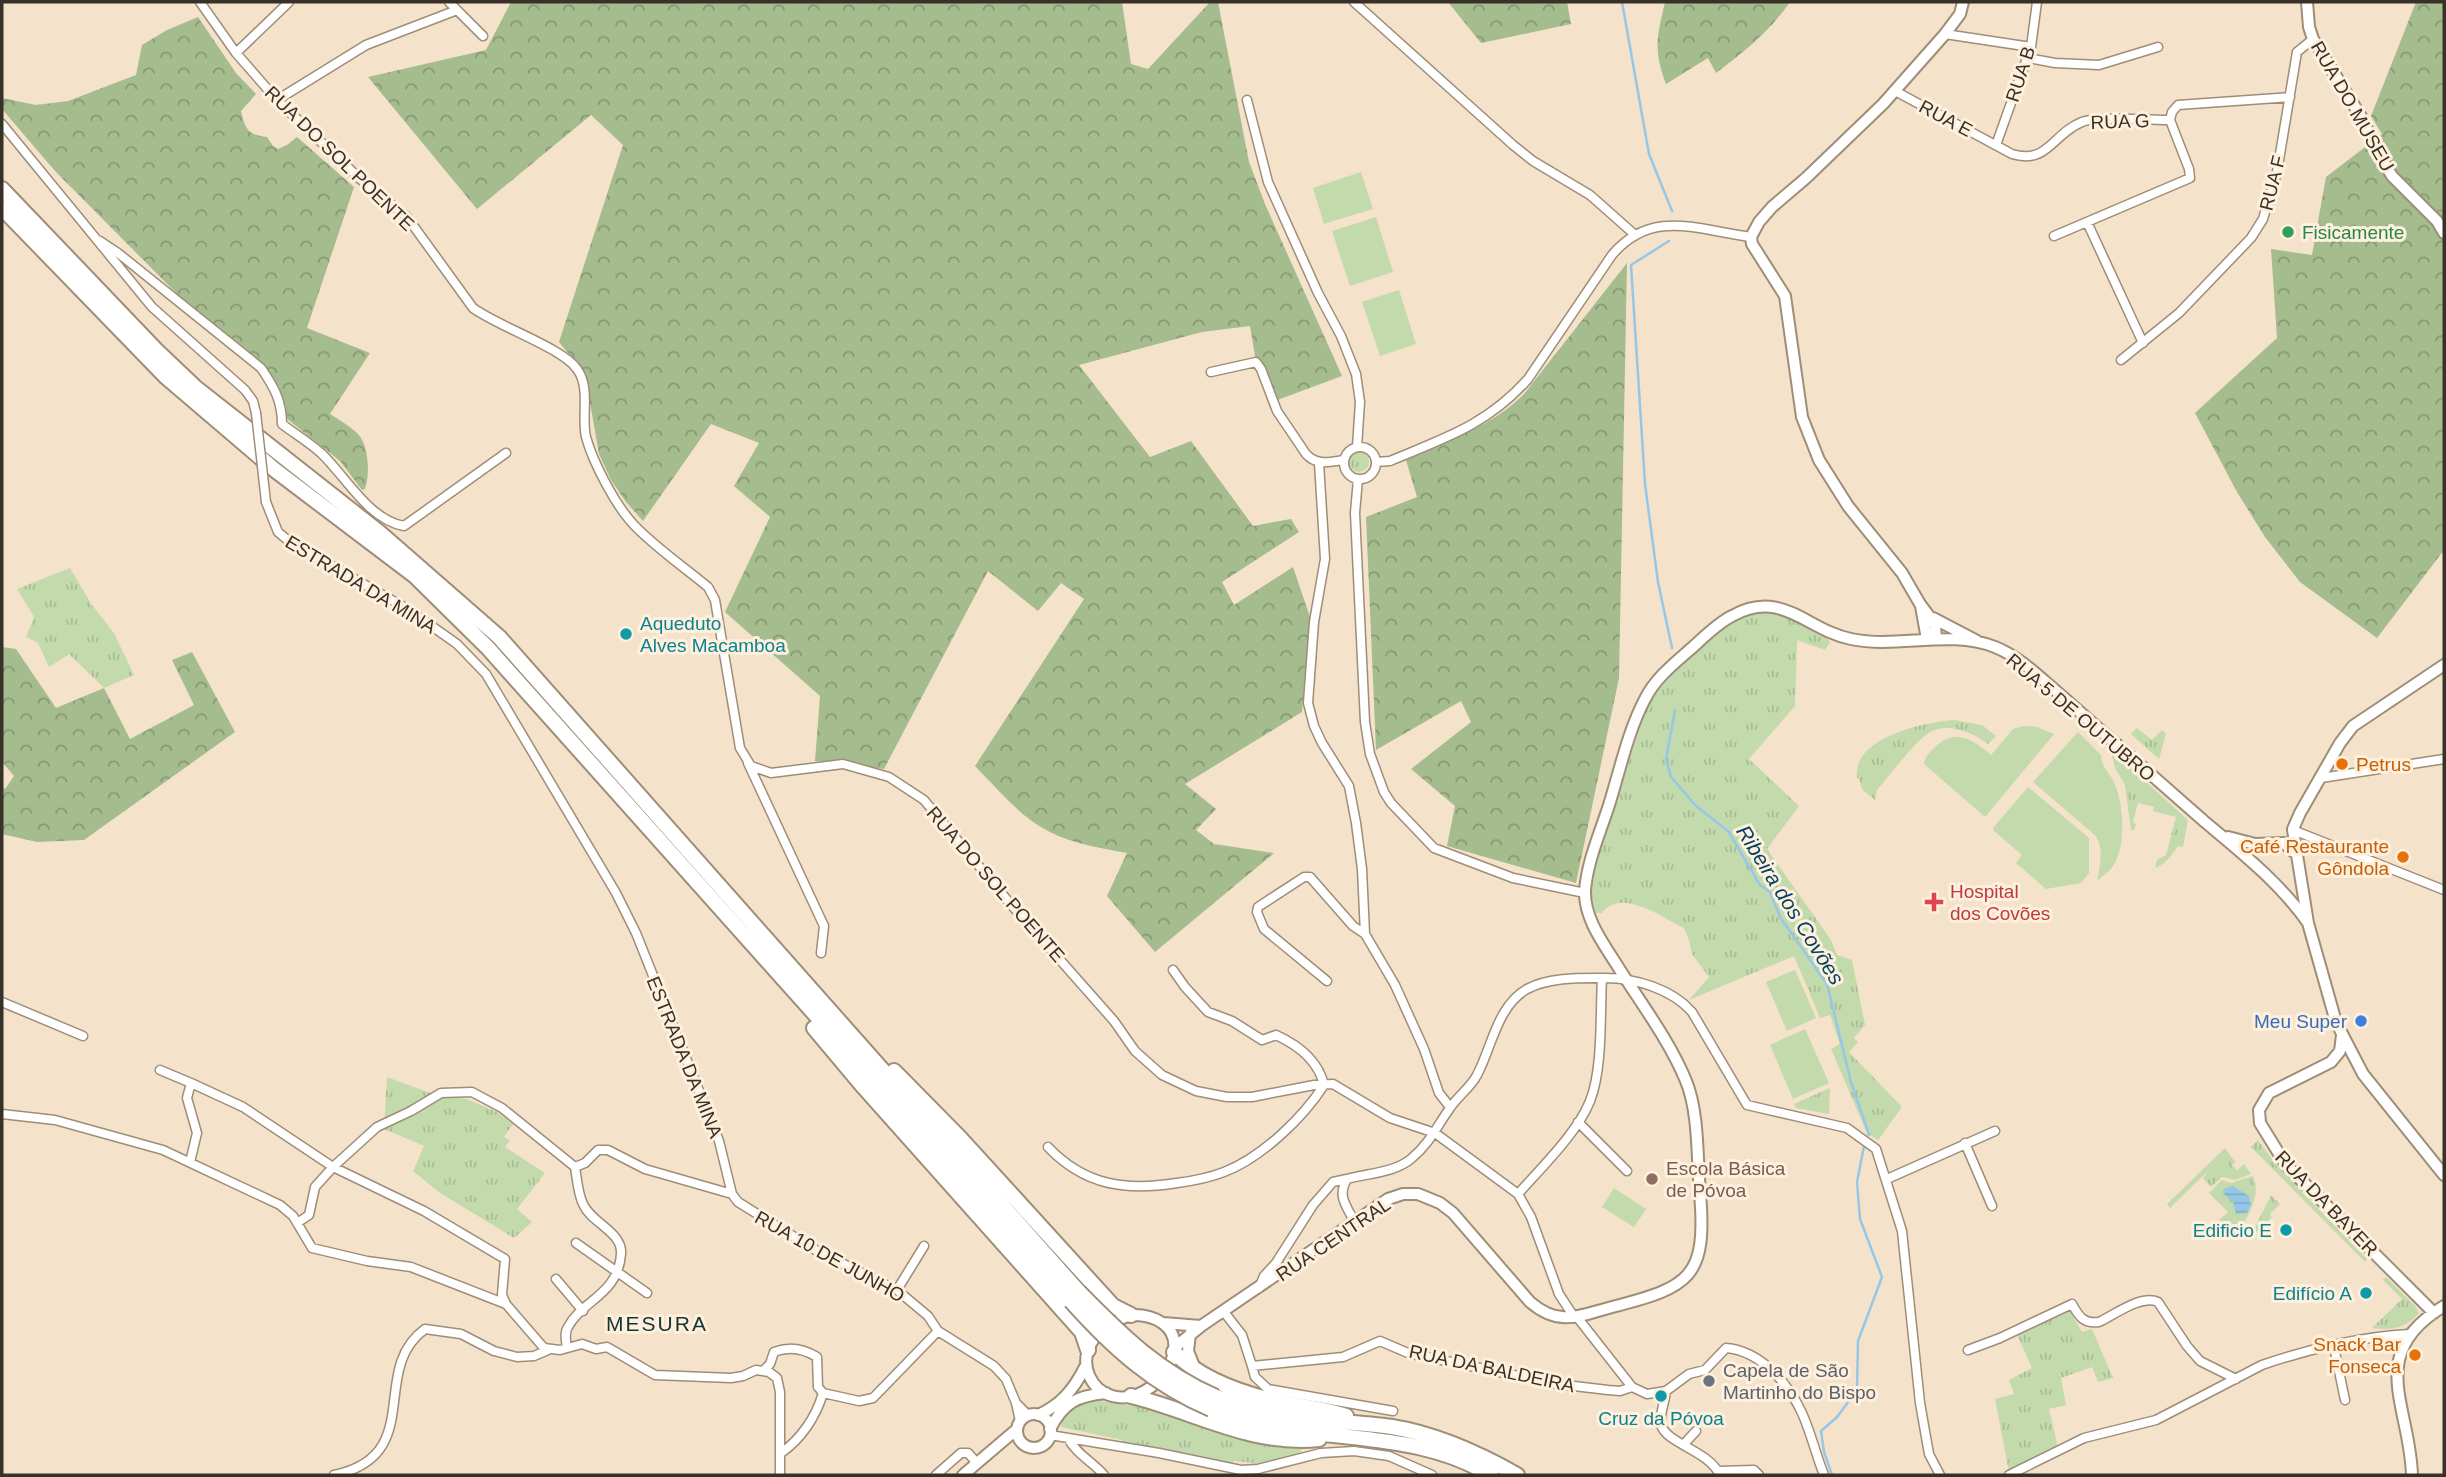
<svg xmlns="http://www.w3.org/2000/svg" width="2446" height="1477" font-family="Helvetica,sans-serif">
	<defs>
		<pattern id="grass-tufts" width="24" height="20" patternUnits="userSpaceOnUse" patternTransform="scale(1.75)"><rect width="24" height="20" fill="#c3daad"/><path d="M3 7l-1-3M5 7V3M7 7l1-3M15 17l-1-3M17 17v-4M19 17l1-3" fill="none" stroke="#a8bc95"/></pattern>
		<pattern id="forest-crowns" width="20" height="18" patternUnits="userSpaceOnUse" patternTransform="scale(1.75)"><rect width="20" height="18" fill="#a5bc8e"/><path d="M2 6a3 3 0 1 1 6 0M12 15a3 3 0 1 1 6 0" fill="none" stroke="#879974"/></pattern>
		<pattern id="water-rules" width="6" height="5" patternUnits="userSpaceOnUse" patternTransform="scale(1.75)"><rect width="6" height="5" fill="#97c7e7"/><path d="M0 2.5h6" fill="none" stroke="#83abc6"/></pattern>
	</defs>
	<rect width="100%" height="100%" fill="#f4e2ca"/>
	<path fill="url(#grass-tufts)" d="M1349 462a10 10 0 1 1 20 0a10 10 0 1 1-20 0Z
		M70 568 92 605 114 633 134 675 104 688 69 654 49 667 38 643 26 637 34 617 17 589Z
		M1766 611 1793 618 1826 637 1830 642 1825 650 1797 640 1795 706 1749 759 1799 806 1767 849 1831 940 1837 955 1852 960 1865 1025 1854 1038 1858 1042 1849 1052 1902 1107 1878 1140 1867 1133 1831 1049 1840 1044 1830 1015 1820 1018 1794 956 1689 1000 1709 977 1692 954 1689 940 1684 928C1663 918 1621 887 1602 913H1596L1591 894 1595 867 1640 727 1651 700 1663 684 1715 633 1732 620 1750 612Z
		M1954 720 1982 725 1996 736 1988 744C1973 732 1944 720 1926 735 1911 746 1890 775 1877 790L1875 800 1862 789 1859 779 1857 778C1857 774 1857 766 1859 762 1871 734 1927 722 1954 720Z
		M2137 728 2152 740 2162 730 2166 734 2159 759 2131 734Z
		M2114 753 2188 820 2183 847 2178 846C2171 856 2166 864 2155 868L2157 860 2166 855 2176 817 2153 811 2154 807 2138 803 2133 822 2136 824 2134 830H2131L2125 785 2115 768 2112 756Z
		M387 1077 430 1093 467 1099 497 1112 513 1124 504 1137 510 1140 505 1147 545 1173 517 1209 532 1222 514 1238 440 1193 413 1171 424 1146 384 1129Z
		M1830 1088 1829 1114 1796 1108 1794 1104Z
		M2258 1140 2278 1167 2367 1259 2365 1262 2251 1147Z
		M2225 1148 2235 1162 2232 1165 2237 1170 2244 1164 2251 1174 2235 1180 2222 1177 2211 1187 2203 1178 2209 1170 2170 1208 2167 1204Z
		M2253 1176C2260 1194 2252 1207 2244 1223H2239L2238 1230 2219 1220 2228 1212 2209 1193 2222 1180 2231 1183Z
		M2271 1195 2280 1204 2270 1214 2272 1217 2257 1232 2254 1230Z
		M2386 1277 2415 1306 2419 1313C2406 1328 2391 1331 2372 1328L2402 1299 2383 1280Z
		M2069 1309 2082 1332 2092 1329 2113 1378 2098 1382 2092 1367 2061 1378 2066 1405 2049 1409 2058 1448 2009 1472 1995 1399 2014 1394 2009 1380 2032 1368 2017 1334Z
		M1100 1401C1118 1405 1136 1405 1154 1409 1175 1415 1194 1425 1215 1431 1243 1439 1273 1442 1302 1445L1300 1454 1256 1466 1253 1463 1234 1461 1231 1464 1123 1443 1122 1440 1061 1427C1063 1409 1083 1401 1100 1401Z"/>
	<path fill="url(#forest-crowns)" d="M511 2H1122L1131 64 1148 69 1210 2H1218L1249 162 1265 204 1342 376 1272 402 1256 362 1250 326 1202 332 1079 365 1150 457 1191 441 1253 526 1291 519 1299 532 1222 582 1234 605 1293 567 1310 617 1302 712 1185 784 1216 809 1196 830 1214 844 1274 853 1155 952 1107 896 1127 853C1101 848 1072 844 1048 831 1020 817 997 788 975 766L1084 599 1061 583 1038 611 988 571 884 769 815 761 820 696 725 612 770 517 734 486 759 443 711 424 643 521 626 502 611 480 599 454 585 374 559 342 623 145 591 115 477 209 368 77 486 50Z
		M1448 2H1567L1571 24 1481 43Z
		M1665 2H1790C1770 31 1744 52 1716 73L1708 58 1666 84C1653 49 1657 37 1665 2Z
		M2416 2H2444V550L2377 638 2300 582 2265 537 2237 492 2195 413 2277 338 2271 249 2312 255 2326 177 2382 134 2371 116Z
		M198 17 236 73 256 94 241 111C245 129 248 135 267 137L273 146 278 149 287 145 297 137 354 187 307 328 370 353 330 414C339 420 350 426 358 434 369 446 370 474 365 489L362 490 340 461 286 418V407L279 387 258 360 192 309 55 171 2 109V98L36 105 68 101 136 75 142 45 167 30Z
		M1627 263 1619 678 1576 883 1447 846 1455 806 1411 769 1471 722 1461 701 1376 750 1366 517 1417 497 1406 460C1446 441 1493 426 1524 394Z
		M2 647 16 649 56 708 104 688 130 739 194 705 172 660 192 652 235 732 84 840 37 842 2 834V786L5 789 14 776 2 762Z"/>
	<path fill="#c3daad" d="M1361 172 1373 209 1324 224 1313 188Z
		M1376 217 1393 272 1350 286 1332 231Z
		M1399 290 1416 344 1380 356 1362 302Z
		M2024 726 2037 727 2054 734 1985 817 1924 764C1925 756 1930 752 1936 746 1956 728 1974 740 1991 755L2013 729Z
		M2078 732 2101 755C2101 767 2110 773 2115 784 2124 806 2127 852 2110 870 2106 874 2101 877 2097 881 2100 864 2104 851 2096 836L2033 782Z
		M2028 787 2089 838V873L2081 883 2046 889 2016 863 2022 855 1994 831 1993 828Z
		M1795 970 1816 1018 1787 1031 1766 982Z
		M1805 1029 1829 1083 1793 1099 1770 1045Z
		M1614 1188 1646 1209 1634 1227 1602 1207Z"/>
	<path fill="url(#water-rules)" d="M2233 1186 2249 1196 2251 1205 2247 1213 2236 1214 2233 1202 2223 1193 2224 1189Z"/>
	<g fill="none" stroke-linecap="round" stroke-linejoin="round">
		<path stroke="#97c7e7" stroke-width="2.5" d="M1622 2 1649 154 1672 211
			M1669 241 1631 265 1645 484 1658 582 1672 648
			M1675 710 1666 759 1671 777 1696 806 1728 831 1760 885 1770 892 1780 917 1827 984 1851 1082 1869 1135
			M1832 1475 1824 1452 1821 1431 1837 1417 1857 1390 1858 1341 1882 1277 1860 1219 1857 1182 1864 1146"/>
		<defs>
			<path id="street" d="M200 2 236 53 277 100 360 179 407 217 473 308C499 327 561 347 577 369 591 388 581 416 586 437 593 463 616 506 634 525 656 548 684 567 708 587L715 600 740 748 751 766 771 773 843 764 889 777 924 800 1008 901 1114 1021 1135 1051 1162 1075 1196 1091 1227 1097H1252L1314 1085 1333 1084 1390 1118 1435 1133 1518 1194 1531 1217 1559 1294 1574 1317
				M449 2 483 36
				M1354 2 1513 145 1533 161 1590 195 1634 234
				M1945 34 2031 47
				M236 53 289 2
				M2028 58 2055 63 2099 65 2158 47
				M1895 91 2012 154C2048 165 2053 133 2082 122 2096 116 2151 120 2170 120
				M277 100 366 45 457 10
				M1247 100 1268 182 1318 293 1341 336 1356 374 1360 402 1357 447
				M2170 120 2172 112 2178 105 2290 97
				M2 124 152 307 245 390 253 401 256 413
				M1996 145 2031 47 2037 2
				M2087 222 2143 343
				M2054 236 2190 178 2189 169 2170 120
				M100 241 118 253 261 368C274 387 282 401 282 424 295 434 310 443 322 454 346 477 369 520 404 526L506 453
				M2121 360 2179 313 2251 238 2263 219 2277 172 2297 52 2313 39
				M1211 372 1256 362 1261 369 1277 411 1306 454C1317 466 1329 462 1344 460
				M1344 463a16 16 0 1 1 32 0a16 16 0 1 1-32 0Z
				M1376 462 1390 461C1445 438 1487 425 1528 379L1612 255C1652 208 1697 230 1751 237
				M1319 463 1325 559 1314 622 1308 703 1314 726 1322 743 1349 786 1356 823 1362 869 1365 934
				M1358 479 1355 513 1365 722 1370 754 1384 792 1391 803 1434 848 1513 878 1585 893
				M266 502 278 532 290 542 409 610 457 644 486 674 616 893 636 933 719 1141 732 1194 738 1202 817 1251 897 1290 928 1316 938 1331 994 1366 1006 1379 1016 1403 1020 1421
				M748 763 824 926 821 953
				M2321 778 2444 759
				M2293 830 2444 890
				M1173 970 1185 987 1208 1012 1232 1021 1262 1040 1276 1035C1298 1045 1318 1060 1324 1085
				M1327 981 1264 929 1257 912 1258 907 1304 877H1310L1353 926 1365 934 1395 985 1424 1049 1439 1093 1450 1107
				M2 1002 83 1036
				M160 1070 191 1083 187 1098 197 1133 190 1162
				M191 1083 243 1107 333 1167 424 1211 505 1259 502 1295 506 1304
				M2 1114 55 1120 163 1150 280 1205 293 1216 312 1248 367 1261 411 1267 506 1304 544 1348 560 1350 582 1344 596 1349 607 1347 655 1375 731 1378 743 1376 756 1370 769 1372 777 1378 780 1392V1475
				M1578 1122 1627 1171
				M1965 1143 1992 1206
				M1048 1147C1085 1186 1126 1191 1177 1183 1192 1181 1209 1178 1224 1172 1261 1158 1303 1118 1324 1085
				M1887 1179 1995 1131
				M1518 1194C1540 1169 1578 1132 1590 1101 1603 1069 1600 1014 1602 978
				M1354 1221C1346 1205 1337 1196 1347 1179 1368 1173 1395 1173 1412 1158 1430 1143 1437 1126 1450 1108 1458 1096 1471 1087 1477 1075 1492 1047 1497 1006 1527 989 1550 977 1580 978 1605 978 1635 978 1672 989 1692 1012L1747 1105 1847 1128 1876 1149 1902 1231 1920 1403 1929 1454 1940 1475
				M297 1223 309 1215 315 1187 333 1167 377 1127 411 1111 441 1093 472 1092 502 1108 575 1167
				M576 1243 647 1293
				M556 1279 583 1311
				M1259 1288 1264 1276 1276 1263 1313 1205 1333 1182 1347 1179
				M897 1290 924 1246
				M1224 1312 1242 1335 1252 1366 1343 1357 1380 1341 1408 1353 1557 1384 1608 1390 1620 1391 1632 1387
				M1577 1317 1632 1387 1647 1394 1666 1391 1689 1374 1705 1370 1726 1348C1761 1351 1788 1383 1802 1413 1811 1433 1816 1455 1824 1475
				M2334 1347 2345 1400
				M567 1348C566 1341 564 1333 568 1327 582 1300 618 1295 621 1254 623 1232 591 1223 583 1204 578 1194 577 1179 575 1167L585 1163 598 1150H608L645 1169 732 1194
				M1968 1350 2000 1338 2072 1304C2079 1317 2084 1324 2099 1322 2114 1315 2142 1294 2158 1302L2187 1346 2200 1361 2236 1379
				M1252 1366 1255 1377 1268 1389 1393 1411
				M764 1370 770 1364 774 1352C789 1346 804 1349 817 1357L818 1387 823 1393C816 1417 801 1439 781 1453
				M1666 1391C1665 1401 1659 1416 1661 1425 1667 1444 1708 1450 1720 1475
				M823 1393 859 1401 873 1398 938 1331
				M1016 1403 1028 1415
				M1050 1435 1159 1453 1241 1470 1258 1469 1321 1453 1354 1451 1389 1456 1432 1475
				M1068 1438C1076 1454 1093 1462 1104 1475
				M1684 1444 1696 1431
				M1718 1471 1754 1470 1759 1475
				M334 1475C427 1455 368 1370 425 1329L461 1334 494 1351 517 1357 534 1356 548 1350
				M936 1475 961 1453H968L977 1463
				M2009 1475 2084 1438 2156 1420 2262 1365C2305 1350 2364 1336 2409 1334"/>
			<path id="secondary" d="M2307 2 2309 27 2313 39 2363 120 2377 151 2392 176 2437 221 2444 233
				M1921 606 1927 639
				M1933 618 1977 641
				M1936 639 1935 624 1920 604 1902 573 1848 506 1819 460 1802 417 1785 296 1752 244 1751 237 1759 222 1772 207 1806 178 1883 104 1945 34 1960 14 1963 2
				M2293 829 2300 813 2340 743 2353 726 2444 665
				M2293 830 2308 923 2336 1022 2363 1074 2444 1175
				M2228 837 2255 844 2284 843 2294 852
				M2342 1035 2340 1051 2331 1062 2269 1093 2259 1110 2260 1123 2286 1165 2434 1313
				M1131 1315C1153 1314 1178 1325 1174 1351 1172 1365 1162 1379 1151 1387 1096 1427 1048 1341 1131 1315Z
				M1163 1323 1201 1326
				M1190 1334 1188 1351 1194 1366
				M1174 1348 1201 1326 1388 1199 1403 1194H1418L1440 1203 1453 1213 1530 1302C1559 1327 1579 1316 1612 1307 1691 1287 1707 1277 1700 1193 1697 1159 1699 1112 1686 1081 1670 1042 1643 1006 1620 970 1606 947 1584 920 1585 891 1587 862 1600 833 1609 805 1620 770 1628 731 1645 699 1656 677 1676 662 1694 646 1706 635 1718 623 1732 616 1782 588 1806 630 1851 639 1898 649 1949 629 1995 647 2015 655 2032 670 2048 684 2070 703 2092 723 2114 742 2145 769 2175 796 2205 822 2242 853 2281 884 2308 923
				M1017 1431a17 17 0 1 1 34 0a17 17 0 1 1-34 0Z
				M1038 1415C1061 1405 1074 1389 1085 1367
				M1050 1429C1064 1402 1077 1396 1106 1393
				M963 1475 1017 1429
				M2412 1475C2410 1406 2365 1353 2444 1306"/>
			<path id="highway" d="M2 189 156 350 196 388 380 533 499 637 1079 1292
				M2 208 166 377 275 470 415 576 488 648 1071 1301
				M814 1028 861 1084 1082 1332 1088 1350
				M894 1071 960 1138 1113 1306 1131 1315
				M1174 1352C1198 1377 1239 1392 1271 1400 1296 1406 1322 1408 1346 1416
				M1131 1396C1194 1411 1250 1446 1319 1439
				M1216 1397C1241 1405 1264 1412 1289 1417 1323 1422 1358 1422 1392 1427 1436 1434 1478 1453 1517 1475
				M1211 1409C1237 1418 1263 1424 1289 1429 1360 1441 1427 1437 1491 1475"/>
		</defs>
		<use href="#street" stroke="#9e8d77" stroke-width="11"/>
		<use href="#secondary" stroke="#9e8d77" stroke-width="14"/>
		<use href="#highway" stroke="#9e8d77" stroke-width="18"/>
		<use href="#street" stroke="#fff" stroke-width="8"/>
		<use href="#secondary" stroke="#fff" stroke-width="10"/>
		<use href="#highway" stroke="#fff" stroke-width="14"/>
		<defs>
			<path id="street-bridge" d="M256 413 266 502"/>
			<path id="highway-bridge" d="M1079 1292C1122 1336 1159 1372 1216 1397
				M1071 1301C1112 1347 1154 1385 1211 1409"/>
		</defs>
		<use href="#street-bridge" stroke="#9e8d77" stroke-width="11" stroke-linecap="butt"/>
		<use href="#highway-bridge" stroke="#9e8d77" stroke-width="18" stroke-linecap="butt"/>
		<use href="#street-bridge" stroke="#fff" stroke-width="8"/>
		<use href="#highway-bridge" stroke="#fff" stroke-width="14"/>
	</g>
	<circle fill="#2e9e5b" stroke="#fff0dd" stroke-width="2.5" cx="2288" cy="232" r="7"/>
	<g fill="#0f9aa8" stroke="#fff0dd" stroke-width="2.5">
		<circle cx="626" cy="634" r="7"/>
		<circle cx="2286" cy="1230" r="7"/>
		<circle cx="2366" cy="1293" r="7"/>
		<circle cx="1661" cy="1396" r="7"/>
	</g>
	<g fill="#e8710a" stroke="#fff0dd" stroke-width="2.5">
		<circle cx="2342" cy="764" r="7"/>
		<circle cx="2403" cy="857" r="7"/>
		<circle cx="2415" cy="1355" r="7"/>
	</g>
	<path fill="#e0444e" stroke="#fff0dd" stroke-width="2.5" d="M1930.5 891.5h7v7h7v7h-7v7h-7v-7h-7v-7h7z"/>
	<circle fill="#3f7fe0" stroke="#fff0dd" stroke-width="2.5" cx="2361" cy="1021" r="7"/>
	<circle fill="#8d6e63" stroke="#fff0dd" stroke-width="2.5" cx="1652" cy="1179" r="7"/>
	<circle fill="#6b7280" stroke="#fff0dd" stroke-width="2.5" cx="1709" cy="1381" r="7"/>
	<g text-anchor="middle" stroke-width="6" stroke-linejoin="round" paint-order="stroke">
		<g font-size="19" fill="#383128" stroke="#fff0dd">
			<text transform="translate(2020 74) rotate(-72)" y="7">RUA B</text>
			<text transform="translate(2353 106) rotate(60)" y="7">RUA DO MUSEU</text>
			<text transform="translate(1946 118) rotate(28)" y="7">RUA E</text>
			<text transform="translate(2120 121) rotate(-2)" y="7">RUA G</text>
			<text transform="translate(340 158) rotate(44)" y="7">RUA DO SOL POENTE</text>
			<text transform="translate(2272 183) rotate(-76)" y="7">RUA F</text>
			<text transform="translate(361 584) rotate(31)" y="7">ESTRADA DA MINA</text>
			<text transform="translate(2081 717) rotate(40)" y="7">RUA 5 DE OUTUBRO</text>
			<text transform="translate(996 884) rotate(49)" y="7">RUA DO SOL POENTE</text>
			<text transform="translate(685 1057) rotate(68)" y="7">ESTRADA DA MINA</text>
			<text transform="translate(2327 1203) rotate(46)" y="7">RUA DA BAYER</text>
			<text transform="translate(1333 1239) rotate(-34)" y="7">RUA CENTRAL</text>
			<text transform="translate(830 1256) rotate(29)" y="7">RUA 10 DE JUNHO</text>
			<text transform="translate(1492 1368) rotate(12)" y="7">RUA DA BALDEIRA</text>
		</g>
		<g font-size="19" fill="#27864d" stroke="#fff0dd" text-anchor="start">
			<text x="2302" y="239">Fisicamente</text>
		</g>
		<g font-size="19" fill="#0d838f" stroke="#fff0dd" text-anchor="end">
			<text x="640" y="630" text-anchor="start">Aqueduto<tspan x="640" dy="22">Alves Macamboa</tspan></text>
			<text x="2272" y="1237">Edificio E</text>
			<text x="2352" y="1300">Edifício A</text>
			<text x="1661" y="1425" text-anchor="middle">Cruz da Póvoa</text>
		</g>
		<g font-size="19" fill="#c56008" stroke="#fff0dd" text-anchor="end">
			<text x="2356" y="771" text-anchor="start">Petrus</text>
			<text x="2389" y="853">Café Restaurante<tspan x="2389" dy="22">Gôndola</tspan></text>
			<text x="2401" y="1351">Snack Bar<tspan x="2401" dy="22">Fonseca</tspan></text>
		</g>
		<g font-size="19" fill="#be3a42" stroke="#fff0dd" text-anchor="start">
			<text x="1950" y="898">Hospital<tspan x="1950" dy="22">dos Covões</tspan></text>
		</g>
		<g font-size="19" fill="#366cbe" stroke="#fff0dd" text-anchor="end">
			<text x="2347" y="1028">Meu Super</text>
		</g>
		<g font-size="19" fill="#785e54" stroke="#fff0dd" text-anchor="start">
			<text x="1666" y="1175">Escola Básica<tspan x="1666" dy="22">de Póvoa</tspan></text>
		</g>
		<g font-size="19" fill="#5b616d" stroke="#fff0dd" text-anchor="start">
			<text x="1723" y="1377">Capela de São<tspan x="1723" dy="22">Martinho do Bispo</tspan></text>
		</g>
		<g font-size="21" font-style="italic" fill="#024161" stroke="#fff0dd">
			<text transform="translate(1790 905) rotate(58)" y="7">Ribeira dos Covões</text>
		</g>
		<g font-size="21" letter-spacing="2" fill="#133531" stroke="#fff0dd">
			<text x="657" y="1331">MESURA</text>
		</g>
	</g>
	<rect width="2446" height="1477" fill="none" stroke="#383128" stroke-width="7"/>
</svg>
